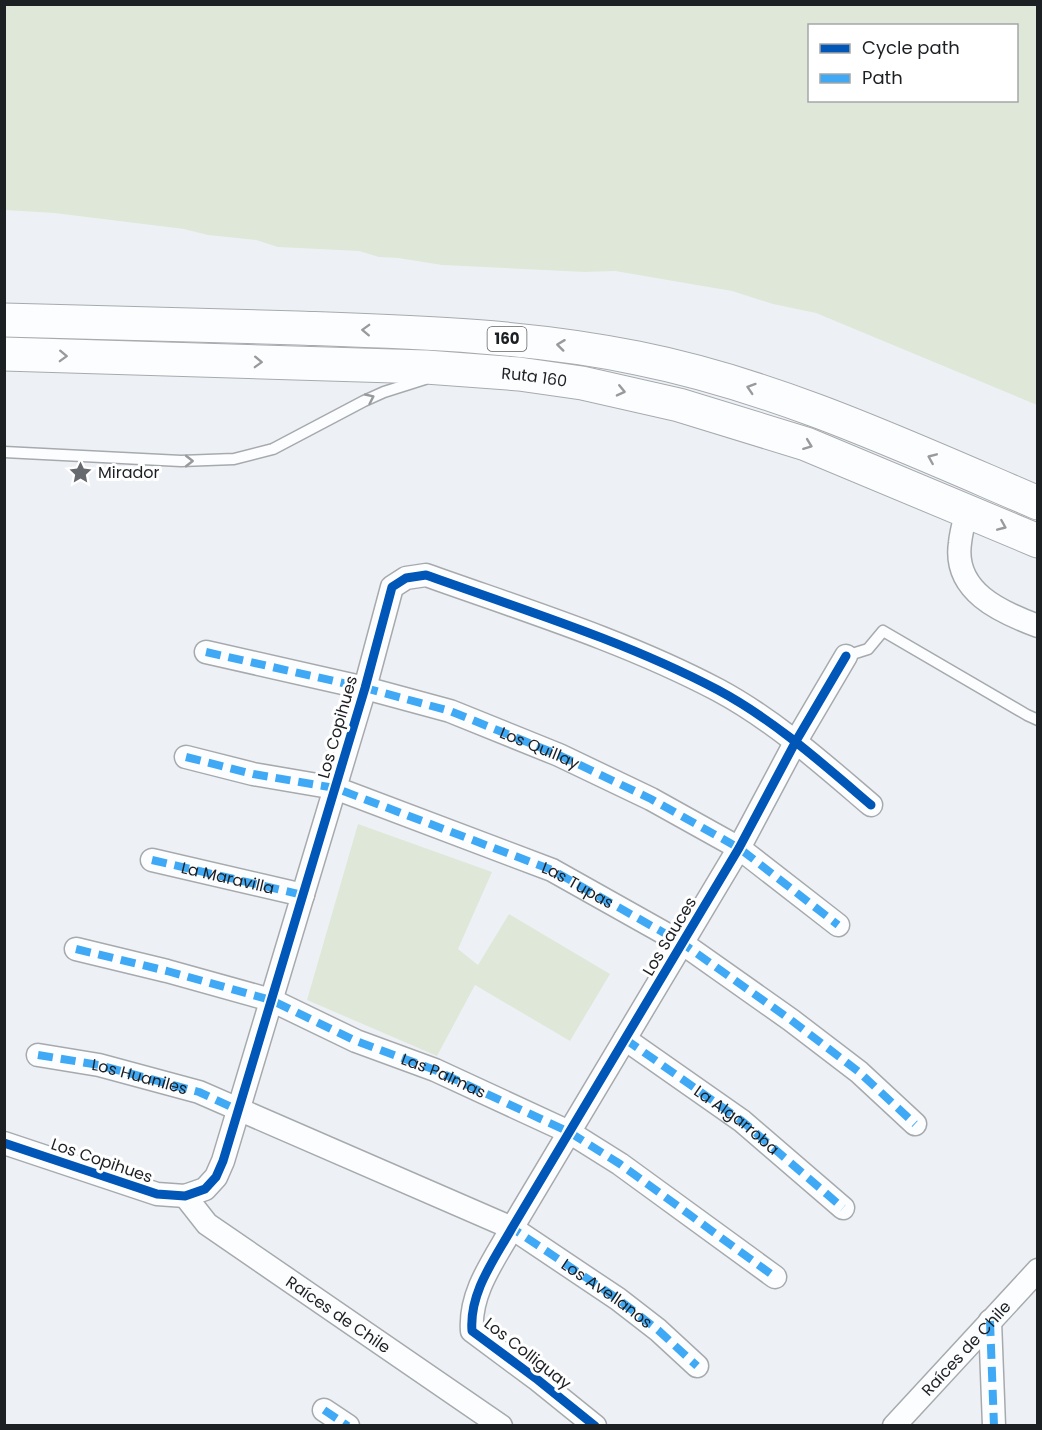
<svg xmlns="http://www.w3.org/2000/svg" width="1042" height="1430" font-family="Poppins,sans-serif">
	<rect width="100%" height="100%" fill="#edf1f6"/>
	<path fill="#dfe8d8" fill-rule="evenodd" d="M4 5H1037V405L816 313 773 304 732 291 615 271 585 272 442 265 398 258 379 257 359 251 278 247 256 240 208 235 184 229 54 213 5 210ZM810 26H1016V100H810Z
		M358 824 492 872 458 949 478 965 509 914 610 974 570 1041 475 985 437 1056 307 1000Z"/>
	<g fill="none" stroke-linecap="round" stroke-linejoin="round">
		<defs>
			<path id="service" d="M4 452 181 461 234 459 273 449 364 401 384 392 425 379
				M846 656 868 649 883 631 1027 715 1038 720"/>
			<g id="minor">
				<path d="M967 511C964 522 961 532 960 543 953 591 1000 612 1038 626"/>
				<path id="s1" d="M206 652 365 688 450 711 559 755 651 799 739 848 838 925"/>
				<path id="s2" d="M186 757 253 774 335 788 552 870 682 943 791 1020 859 1072 915 1124"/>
				<path d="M152 860 303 895"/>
				<path id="s3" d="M76 949 167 971 271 1000 356 1041 435 1070 569 1132 620 1164 775 1277"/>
				<path d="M625 1039 742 1121 843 1208"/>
				<path id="s4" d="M38 1055 99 1065 199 1092 512 1228 618 1299 658 1330 697 1366"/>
				<path d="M4 1143 157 1194 185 1196 205 1189 216 1177 223 1161 365 688 392 587 406 578 426 575C524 610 625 641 718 690 774 720 823 764 871 805"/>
				<path id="s5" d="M185 1196 207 1224 501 1426"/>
				<path d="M990 1321 994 1426"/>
				<path d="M324 1410 348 1426"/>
				<path d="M595 1426 538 1380 472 1331C469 1293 494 1260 512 1228L739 848 796 741 846 656"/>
				<path id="s6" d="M894 1426 1038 1270"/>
			</g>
			<g id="motorway">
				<path d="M4 320C102 323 200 326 298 328 411 332 525 335 637 358 777 386 907 447 1038 503"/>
				<path id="s7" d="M4 354 426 367 519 374 582 383 679 405 806 444 1038 541"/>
			</g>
		</defs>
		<use href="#service" stroke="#a7aaad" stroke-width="13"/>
		<use href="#minor" stroke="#a7aaad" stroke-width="25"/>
		<use href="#motorway" stroke="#a7aaad" stroke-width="35"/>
		<use href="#service" stroke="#fcfdfe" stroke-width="10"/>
		<use href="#minor" stroke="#fcfdfe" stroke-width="22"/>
		<use href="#motorway" stroke="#fcfdfe" stroke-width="33"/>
		<g stroke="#3fa9f5" stroke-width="8" stroke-dasharray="15 8" stroke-linecap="butt">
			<path d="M206 652 365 688 450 711 559 755 651 799 739 848 838 925"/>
			<path d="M186 757 253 774 335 788 552 870 682 943 791 1020 859 1072 915 1124"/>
			<path id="s8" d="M152 860 303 895"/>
			<path d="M76 949 167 971 271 1000 356 1041 435 1070 569 1132 620 1164 775 1277"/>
			<path id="s9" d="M625 1039 742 1121 843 1208"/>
			<path id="s10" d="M38 1055 99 1065 199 1092 238 1110"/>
			<path d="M509 1233 512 1228 618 1299 658 1330 697 1366"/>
			<path d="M990 1321 994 1426"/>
			<path d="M324 1410 348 1426"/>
		</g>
		<defs>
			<path id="cycleway" d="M4 1143 157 1194 185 1196 205 1189 216 1177 223 1161 365 688 392 587 406 578 426 575C524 610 625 641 718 690 774 720 823 764 871 805
				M595 1426 538 1380 472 1331C469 1293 494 1260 512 1228L739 848 796 741 846 656"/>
		</defs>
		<use href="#cycleway" stroke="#fff" stroke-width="13"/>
		<use href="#cycleway" stroke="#0057b8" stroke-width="9"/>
	</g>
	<defs><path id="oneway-chevron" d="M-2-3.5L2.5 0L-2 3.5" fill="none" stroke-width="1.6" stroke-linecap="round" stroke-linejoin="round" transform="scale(1.5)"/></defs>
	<g stroke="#989a9b">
		<use href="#oneway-chevron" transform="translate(366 330) rotate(-178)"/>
		<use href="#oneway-chevron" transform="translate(561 345) rotate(-173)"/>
		<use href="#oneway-chevron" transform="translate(63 356) rotate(2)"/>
		<use href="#oneway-chevron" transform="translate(258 362) rotate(2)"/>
		<use href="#oneway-chevron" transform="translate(751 388) rotate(-162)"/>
		<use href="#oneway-chevron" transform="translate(621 391) rotate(13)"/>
		<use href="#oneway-chevron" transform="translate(370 398) rotate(-25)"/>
		<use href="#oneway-chevron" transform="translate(808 445) rotate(21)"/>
		<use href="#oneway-chevron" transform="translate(932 458) rotate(-157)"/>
		<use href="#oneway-chevron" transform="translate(189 461)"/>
		<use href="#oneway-chevron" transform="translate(1002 526) rotate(23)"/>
	</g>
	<defs>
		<symbol id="sight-bare" viewBox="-9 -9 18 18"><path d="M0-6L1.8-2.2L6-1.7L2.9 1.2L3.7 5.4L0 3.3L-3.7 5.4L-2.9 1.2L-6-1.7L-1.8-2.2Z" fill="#66696d" stroke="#fff" stroke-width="2.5" paint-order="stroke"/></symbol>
	</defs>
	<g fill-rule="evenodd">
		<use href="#sight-bare" x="64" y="456" width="33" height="33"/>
	</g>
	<g text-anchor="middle" stroke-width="6" stroke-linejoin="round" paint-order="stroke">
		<rect fill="#fff" stroke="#616365" stroke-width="1.5" x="487.5" y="327" width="39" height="24" rx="4.5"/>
		<g font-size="15" font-weight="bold" fill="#1d2023">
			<text x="507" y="344">160</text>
		</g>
		<g font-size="16" fill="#1d2023" stroke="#fff">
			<text dy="6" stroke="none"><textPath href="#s7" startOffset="531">Ruta 160</textPath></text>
			<text transform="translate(337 727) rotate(-74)" y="6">Los Copihues</text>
			<text dy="6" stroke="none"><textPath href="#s1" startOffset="348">Los Quillay</textPath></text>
			<text dy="6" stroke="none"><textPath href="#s8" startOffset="78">La Maravilla</textPath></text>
			<text dy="6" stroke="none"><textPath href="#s2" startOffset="414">Las Tupas</textPath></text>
			<text transform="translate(669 936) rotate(-59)" y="6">Los Sauces</text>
			<text dy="6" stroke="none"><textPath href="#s3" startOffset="390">Las Palmas</textPath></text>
			<text dy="6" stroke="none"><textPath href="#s10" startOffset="104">Los Huaniles</textPath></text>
			<text dy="6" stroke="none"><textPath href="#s9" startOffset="138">La Algarroba</textPath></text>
			<text transform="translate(102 1160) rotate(19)" y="6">Los Copihues</text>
			<text dy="6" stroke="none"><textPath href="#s4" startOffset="622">Los Avellanos</textPath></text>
			<text dy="6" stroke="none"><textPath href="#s5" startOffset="195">Raíces de Chile</textPath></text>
			<text dy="6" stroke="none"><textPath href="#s6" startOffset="106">Raíces de Chile</textPath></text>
			<text transform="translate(528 1353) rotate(38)" y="6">Los Colliguay</text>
		</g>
		<g font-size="16" fill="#1d2023" stroke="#fff" text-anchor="start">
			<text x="98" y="478">Mirador</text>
		</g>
	</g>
	<rect width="1042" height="1430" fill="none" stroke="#1d2023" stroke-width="12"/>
	<rect x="808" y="24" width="210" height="78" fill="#ffffff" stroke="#a5a6a7" stroke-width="1.5"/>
	<rect x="820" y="44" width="30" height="9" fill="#0057b8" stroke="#a5a6a7" stroke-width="1.5"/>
	<text x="862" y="54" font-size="18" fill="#1d2023">Cycle path</text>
	<rect x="820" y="74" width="30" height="9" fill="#3fa9f5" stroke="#a5a6a7" stroke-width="1.5"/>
	<text x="862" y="84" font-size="18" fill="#1d2023">Path</text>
</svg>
